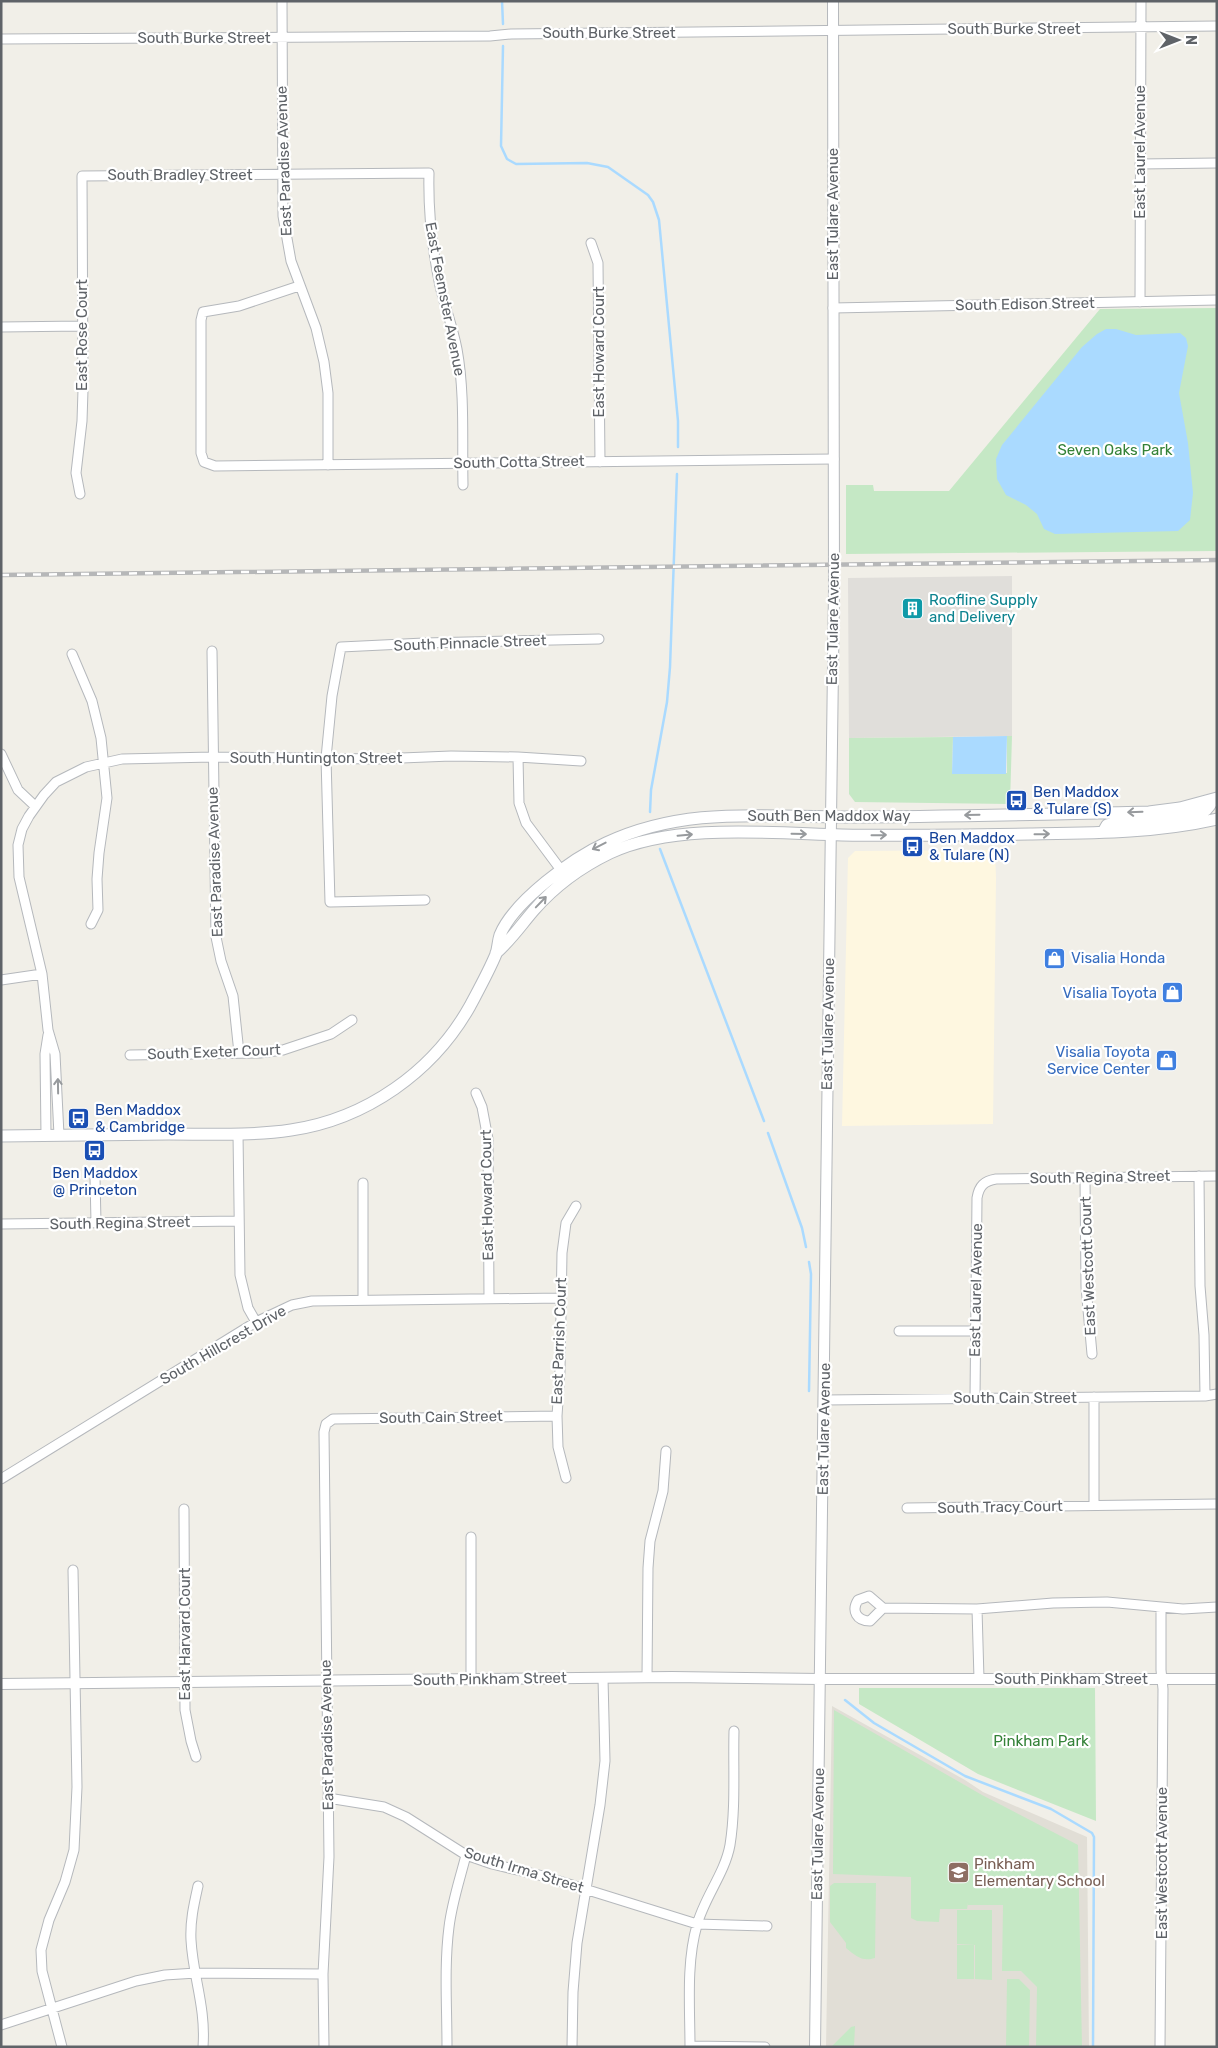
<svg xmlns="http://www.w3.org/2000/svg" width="1218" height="2048" font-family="Rubik,sans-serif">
	<rect width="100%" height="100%" fill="#f1efe8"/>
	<path fill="#fef7e0" d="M995 850 996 878 993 1124 842 1126 848 858 855 851Z"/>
	<path fill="#e0deda" d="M1012 576V736L849 738 848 578Z"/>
	<path fill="#e1ded6" d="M832 1706 965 1780 983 1792 1087 1837 1089 2047H826Z"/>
	<path fill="#c5e8c5" d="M1217 308V551L846 554V485H873L874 491H949L1100 309Z
		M1007 736H1012L1010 804 855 802 849 794V738L953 737 952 774 1007 773Z
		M859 1688H1095L1096 1821 978 1774 859 1704Z
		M834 1710 982 1795 1078 1845 1082 2047H1036L1037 1987 1021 1971H1002L1003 1905H968V1903L967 1909H940L939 1922 917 1921 911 1918V1877L833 1874Z
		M834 1883H876L875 1958C862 1962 856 1956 846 1948V1943L830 1922V1886Z
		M957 1910H992V1980L975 1979V1945L957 1944Z
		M957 1945H974V1979H957Z
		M1007 1979H1019L1030 1990 1029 2047H1006Z
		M855 2026 854 2047H831L851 2027Z"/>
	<path fill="#aadaff" d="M1106 329H1116L1136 335 1180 333 1186 338 1188 346 1179 393 1188 443 1193 493 1190 520 1178 531 1055 534 1044 529 1037 514 1026 505 1006 495 997 479 996 459 1002 445 1082 347 1097 334Z
		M1007 736 1006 774H952L953 737Z"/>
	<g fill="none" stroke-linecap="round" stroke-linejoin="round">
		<path stroke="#aadaff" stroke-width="2.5" d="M502 1 503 24
			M503 46 501 146 507 159 516 164 587 163 608 167 648 195 653 202 659 220 678 421V447
			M650 812 651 790 667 702 670 667 677 474
			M660 849 764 1121
			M768 1133 802 1228 806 1247
			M809 1391 811 1274 809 1262
			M845 1700 874 1723 965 1776 1051 1809 1092 1833 1094 1837 1093 2047"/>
		<defs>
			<path id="minor" d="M282 1 283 216 291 261 316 328 324 362 328 393V465
				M1 39 490 36 511 34 1217 26
				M1140 164 1217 163
				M591 243 598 263 600 462
				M299 286 239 306 203 312 201 320V453L204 462 215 466 834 459
				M1140 302 1141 1
				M833 308 1217 300
				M1 327 82 326
				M80 494 76 473 82 421 83 390 82 176 429 173C428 212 432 248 440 286 445 307 453 328 457 349 465 393 462 440 463 485
				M212 651 216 937 221 961 233 996 239 1053
				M72 654 92 701 101 738 107 798 99 853 97 879 98 910 91 924
				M1 754 18 790 35 806
				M518 757 519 803 526 823 561 870
				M425 900 330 902 326 758 332 696 341 647 424 643 599 639
				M1 980 42 974
				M130 1055 260 1053 283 1050 331 1034 352 1020
				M476 1093 482 1107 488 1139 489 1298
				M238 1134 240 1275 248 1308 256 1322
				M46 1135 45 1054 48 1035
				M59 1135 55 1054 48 1030 42 974 19 877 18 845 22 829 29 816 44 795 56 782 86 767 122 759 213 757 377 759 451 756 518 757 581 761
				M1199 1176 1200 1286 1204 1335 1205 1396
				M95 1178 96 1222
				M1085 1178 1086 1287 1092 1354
				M363 1183V1300
				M1 1224 239 1221
				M899 1331H975
				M1094 1397V1505
				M975 1398 977 1198C979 1186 984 1181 996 1179L1217 1176
				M825 1400 1205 1396 1217 1394
				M566 1478 558 1447 557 1416 560 1371 562 1253 566 1223 576 1206
				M1 1479 256 1322 292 1305 312 1301 561 1298
				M907 1508 1217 1504
				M184 1509 185 1710 191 1741 196 1757
				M471 1537V1679
				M869 1596 883 1608 870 1621C857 1621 851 1611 858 1600Z
				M883 1608 977 1609 1053 1603 1107 1602 1183 1609 1217 1607
				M977 1609 979 1679
				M647 1677 648 1568 650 1541 663 1491 666 1451
				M328 1798 384 1807 406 1817 466 1855 492 1864 543 1876 697 1924 767 1926
				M198 1886C194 1904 190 1921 191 1940 193 1977 206 2007 203 2047
				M1 2025 136 1981 165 1975 196 1973 323 1974
				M690 2046 765 2047
				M62 2047 42 1971 41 1950 49 1920 65 1882 74 1850 77 1787 73 1570
				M324 2047 323 1974 329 1857 324 1432 326 1424 333 1419 557 1416
				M447 2047C447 2007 444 1966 449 1927 452 1902 460 1879 466 1855
				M572 2047 573 1992 577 1943 600 1805 605 1761 603 1678
				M690 2047C690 2008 686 1963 697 1925 704 1898 725 1873 730 1845 736 1807 733 1768 734 1731
				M1160 2047 1163 1689 1161 1670V1607"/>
			<path id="tertiary" d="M1 1684 672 1677 820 1679H1217
				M815 2047 834 590 833 1"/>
			<path id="secondary" d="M1103 832 1107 825C1129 818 1189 824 1206 810 1209 807 1211 804 1213 800
				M496 953C511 940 521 925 534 910 555 886 581 867 610 853 674 823 771 833 842 835 904 836 967 835 1030 834 1093 833 1155 833 1217 819
				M1 1136C57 1135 113 1135 169 1134 209 1134 251 1136 291 1130 366 1119 433 1072 470 1006 479 989 489 971 496 954 498 948 498 941 500 935 514 901 573 858 606 843 685 806 762 817 846 817 947 817 1049 814 1149 812L1180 808 1217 798"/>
		</defs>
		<use href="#minor" stroke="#b5b8bc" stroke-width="11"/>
		<use href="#tertiary" stroke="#b5b8bc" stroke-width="12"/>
		<use href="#secondary" stroke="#b6babf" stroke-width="13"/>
		<use href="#minor" stroke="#fff" stroke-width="9"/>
		<use href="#tertiary" stroke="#fff" stroke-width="10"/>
		<use href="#secondary" stroke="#fff" stroke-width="11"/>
		<defs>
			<path id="rail" d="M1 575 1217 560"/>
		</defs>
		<use href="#rail" stroke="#b6b7b8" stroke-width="4.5"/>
		<use href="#rail" stroke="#fff" stroke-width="2.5" stroke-dasharray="8" stroke-linecap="butt"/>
	</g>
	<defs><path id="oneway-shaft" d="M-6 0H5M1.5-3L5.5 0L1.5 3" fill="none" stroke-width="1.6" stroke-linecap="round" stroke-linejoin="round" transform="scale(1.25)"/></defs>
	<g stroke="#979a9d">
		<use href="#oneway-shaft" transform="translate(1135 812) rotate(178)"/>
		<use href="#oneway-shaft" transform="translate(972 815) rotate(179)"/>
		<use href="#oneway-shaft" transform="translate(799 834) rotate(1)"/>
		<use href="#oneway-shaft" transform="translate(1042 834) rotate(-1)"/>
		<use href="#oneway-shaft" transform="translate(685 835) rotate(-5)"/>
		<use href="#oneway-shaft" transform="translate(879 835) rotate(-1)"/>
		<use href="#oneway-shaft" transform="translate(599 846) rotate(153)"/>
		<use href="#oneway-shaft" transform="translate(541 902) rotate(-46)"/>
		<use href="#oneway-shaft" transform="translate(58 1086) rotate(-91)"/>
	</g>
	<defs>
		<symbol id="building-square" viewBox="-11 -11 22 22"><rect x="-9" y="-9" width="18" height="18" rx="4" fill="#0f9aa8" stroke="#fff"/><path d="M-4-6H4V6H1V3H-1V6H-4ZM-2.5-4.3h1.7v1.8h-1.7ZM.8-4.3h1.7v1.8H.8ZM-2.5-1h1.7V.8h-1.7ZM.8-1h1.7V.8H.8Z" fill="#fff"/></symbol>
		<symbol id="bus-square" viewBox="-11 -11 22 22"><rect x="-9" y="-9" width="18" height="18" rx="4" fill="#1a4fb4" stroke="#fff"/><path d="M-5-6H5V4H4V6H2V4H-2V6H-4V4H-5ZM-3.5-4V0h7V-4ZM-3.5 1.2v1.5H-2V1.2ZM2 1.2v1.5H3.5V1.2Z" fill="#fff"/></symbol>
		<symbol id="shop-square" viewBox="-11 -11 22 22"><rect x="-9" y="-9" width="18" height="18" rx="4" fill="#3f7fe0" stroke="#fff"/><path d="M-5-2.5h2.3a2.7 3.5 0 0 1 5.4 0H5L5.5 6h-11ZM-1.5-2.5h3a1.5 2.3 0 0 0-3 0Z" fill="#fff"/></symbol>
		<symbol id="school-square" viewBox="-11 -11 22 22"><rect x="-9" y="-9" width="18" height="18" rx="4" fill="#8d6e63" stroke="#fff"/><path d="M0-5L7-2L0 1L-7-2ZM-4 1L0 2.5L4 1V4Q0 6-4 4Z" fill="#fff"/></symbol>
	</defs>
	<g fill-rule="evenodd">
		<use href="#building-square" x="900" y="596" width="25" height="25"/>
		<use href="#bus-square" x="1004" y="788" width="25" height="25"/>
		<use href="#bus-square" x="900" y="834" width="25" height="25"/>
		<use href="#shop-square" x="1042" y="946" width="25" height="25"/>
		<use href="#shop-square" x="1160" y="980" width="25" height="25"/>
		<use href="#shop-square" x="1154" y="1048" width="25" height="25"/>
		<use href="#bus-square" x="66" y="1106" width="25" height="25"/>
		<use href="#bus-square" x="82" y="1138" width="25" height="25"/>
		<use href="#school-square" x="946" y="1860" width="25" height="25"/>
	</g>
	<g text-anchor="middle" stroke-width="4.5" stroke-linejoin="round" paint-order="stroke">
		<g font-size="15" fill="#5f6368" stroke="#fff">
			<text x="1014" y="34">South Burke Street</text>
			<text x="609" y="38">South Burke Street</text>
			<text x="204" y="43">South Burke Street</text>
			<text transform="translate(1140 152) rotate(-90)" y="5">East Laurel Avenue</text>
			<text transform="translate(284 161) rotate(-92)" y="5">East Paradise Avenue</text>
			<text x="180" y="180">South Bradley Street</text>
			<text transform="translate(833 214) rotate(-90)" y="5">East Tulare Avenue</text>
			<text transform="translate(445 299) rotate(79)" y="5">East Feemster Avenue</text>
			<text transform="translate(1025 304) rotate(-1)" y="5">South Edison Street</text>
			<text transform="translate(82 335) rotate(-90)" y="5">East Rose Court</text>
			<text transform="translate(599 352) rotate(-90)" y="5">East Howard Court</text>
			<text transform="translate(519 462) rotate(-1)" y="5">South Cotta Street</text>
			<text transform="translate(833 619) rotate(-89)" y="5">East Tulare Avenue</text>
			<text transform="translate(470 643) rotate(-2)" y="5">South Pinnacle Street</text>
			<text x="316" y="763">South Huntington Street</text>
			<text x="829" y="821">South Ben Maddox Way</text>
			<text transform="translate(215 862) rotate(-92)" y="5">East Paradise Avenue</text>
			<text transform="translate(828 1024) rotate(-89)" y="5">East Tulare Avenue</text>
			<text transform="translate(214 1052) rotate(-2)" y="5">South Exeter Court</text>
			<text transform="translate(1100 1177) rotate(-1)" y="5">South Regina Street</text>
			<text transform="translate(487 1195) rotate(-91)" y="5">East Howard Court</text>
			<text transform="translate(120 1223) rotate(-1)" y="5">South Regina Street</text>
			<text transform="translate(1088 1266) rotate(-92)" y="5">East Westcott Court</text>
			<text transform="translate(976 1290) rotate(-89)" y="5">East Laurel Avenue</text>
			<text transform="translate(559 1341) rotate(-88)" y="5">East Parrish Court</text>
			<text transform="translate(223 1345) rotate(-30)" y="5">South Hillcrest Drive</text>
			<text x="1015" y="1403">South Cain Street</text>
			<text transform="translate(441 1417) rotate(-1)" y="5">South Cain Street</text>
			<text transform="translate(824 1429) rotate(-89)" y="5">East Tulare Avenue</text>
			<text transform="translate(1000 1507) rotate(-1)" y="5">South Tracy Court</text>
			<text transform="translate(185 1634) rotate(-90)" y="5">East Harvard Court</text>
			<text transform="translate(490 1679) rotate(-1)" y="5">South Pinkham Street</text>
			<text x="1071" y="1684">South Pinkham Street</text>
			<text transform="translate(327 1735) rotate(-91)" y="5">East Paradise Avenue</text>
			<text transform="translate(818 1834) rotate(-89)" y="5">East Tulare Avenue</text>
			<text transform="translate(1162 1863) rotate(-90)" y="5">East Westcott Avenue</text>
			<text transform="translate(524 1870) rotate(17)" y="5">South Irma Street</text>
		</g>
		<g font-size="15" fill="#348238" stroke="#fff">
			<text x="1115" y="455">Seven Oaks Park</text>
			<text x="1041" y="1746">Pinkham Park</text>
		</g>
		<g font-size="15" fill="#0d838f" stroke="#fff" text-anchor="start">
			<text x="929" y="605">Roofline Supply<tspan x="929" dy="17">and Delivery</tspan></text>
		</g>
		<g font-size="15" fill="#164399" stroke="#fff" text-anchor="start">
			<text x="1033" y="797">Ben Maddox<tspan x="1033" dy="17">&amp; Tulare (S)</tspan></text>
			<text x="929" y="843">Ben Maddox<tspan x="929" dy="17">&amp; Tulare (N)</tspan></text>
			<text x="95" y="1115">Ben Maddox<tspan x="95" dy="17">&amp; Cambridge</tspan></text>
			<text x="95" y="1178" text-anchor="middle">Ben Maddox<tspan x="95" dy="17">@ Princeton</tspan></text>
		</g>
		<g font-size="15" fill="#366cbe" stroke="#fff" text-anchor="end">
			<text x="1071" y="963" text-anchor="start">Visalia Honda</text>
			<text x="1157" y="998">Visalia Toyota</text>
			<text x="1150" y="1057">Visalia Toyota<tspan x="1150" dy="17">Service Center</tspan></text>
		</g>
		<g font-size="15" fill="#785e54" stroke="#fff" text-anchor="start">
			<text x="974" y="1869">Pinkham<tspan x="974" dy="17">Elementary School</tspan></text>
		</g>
	</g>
	<rect width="1218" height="2048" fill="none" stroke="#5f6368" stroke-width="5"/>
	<g transform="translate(1178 40) rotate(90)" stroke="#ffffff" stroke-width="4" paint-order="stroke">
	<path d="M0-4L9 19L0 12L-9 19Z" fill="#5f6368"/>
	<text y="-8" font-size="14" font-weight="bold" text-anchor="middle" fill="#5f6368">N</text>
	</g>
</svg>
